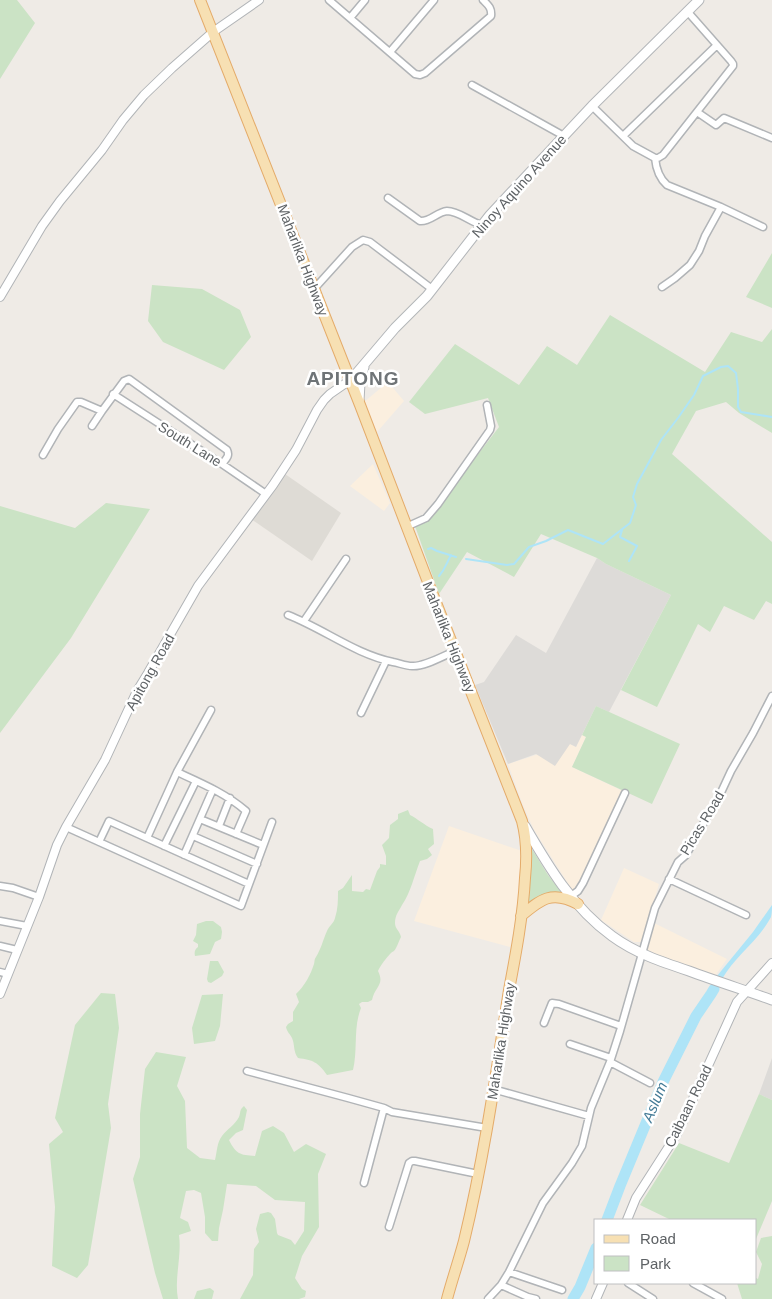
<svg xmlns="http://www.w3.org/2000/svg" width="772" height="1299" font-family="Arial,sans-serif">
	<rect width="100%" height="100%" fill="#efebe6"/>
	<path fill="#fbefdf" d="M388 382 404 401 377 432 364 402Z
		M373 464 390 503 384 511 350 486Z
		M582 735 586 737 572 767 623 791 574 893 534 830 522 803 508 764 570 744 576 747Z
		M449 826 522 851 520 895 510 947 414 921Z
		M624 868 659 884 642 942H634L601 920Z
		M654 923 727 959 715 976 645 950Z"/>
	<path fill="#dddbd8" d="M597 558 606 564 671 595 609 712 596 706 576 747 570 744 555 766 536 754 508 764 475 685 484 682 516 635 546 653Z
		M772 1058V1100L759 1094Z"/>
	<path fill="#dedbd5" d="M285 474 341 513 312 561 251 519Z"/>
	<path fill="#cbe3c5" d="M0 0H17L35 23 0 79Z
		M772 253V308L746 297Z
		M152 285 202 289 240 310 251 337 224 370 163 342 148 321Z
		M610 315 705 372 731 332 762 342 772 329V433L739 413 726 402 696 411 672 454 772 542V604L766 601 754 620 724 606 710 632 698 624 657 707 621 690 671 595 606 564 597 558 541 534 514 577 467 552 439 594 415 526 429 518 499 427 488 398 425 414 409 402 455 344 519 385 547 346 577 365Z
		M106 503 150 509 71 638 0 733V506L75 528Z
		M596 706 680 744 652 804 572 767 586 737 582 735Z
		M408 810 410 815C418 819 424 825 433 829L434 844 428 849 432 855 427 859 420 861C414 876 411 892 402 905 399 911 395 915 395 923 395 929 400 931 401 937 399 941 398 944 396 948 394 952 393 951 390 954 387 957 380 966 378 971 385 985 375 986 372 1000L368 1002H362L359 1004 361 1008C353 1028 358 1049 353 1070L327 1075C318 1062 313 1060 298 1058 293 1051 295 1045 292 1038 290 1034 287 1032 286 1027L288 1024 293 1021V1012L299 1002 296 994C304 987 311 974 314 964 315 960 314 960 316 957 321 949 323 940 327 931 329 926 334 923 335 918 338 909 338 900 338 891L343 888 352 875V891L363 892 366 889 370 890 377 871 380 867V864L386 865V856L382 845 389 838 390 825 398 819V814Z
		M530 846 548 875 562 893C548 892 539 895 528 904Z
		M206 921H213L221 927 222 932 221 939 215 942 210 954 195 956C194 952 195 949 198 947V944L193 941 196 935 197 924Z
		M210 961H218L224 972 222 976 211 983 208 982 207 979Z
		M101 993 115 994 119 1028 108 1104 111 1128 88 1265 77 1278 52 1266 55 1207 49 1144 63 1132 55 1118 75 1025Z
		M223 994 220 1026 215 1041 194 1044 192 1028 202 995Z
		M156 1052 186 1057 177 1086 185 1101 187 1148 200 1158 215 1160C217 1152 217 1142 222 1136 227 1129 235 1125 239 1117 241 1112 239 1110 244 1106L247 1110 243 1130 236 1133 229 1140C236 1154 240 1155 255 1156L262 1131 273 1126 284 1133 294 1152 306 1144 326 1154 318 1174 319 1227 302 1256 295 1278 302 1289 306 1291 305 1297 299 1299H240L253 1275 254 1249 259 1242 256 1229 260 1214 268 1212 271 1213 275 1219 277 1233 278 1235 291 1240 295 1245 304 1231 305 1202 275 1200 256 1186 227 1184 223 1210 219 1228 218 1241H212L205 1233V1217L201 1193 194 1190 186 1191 180 1218 188 1222 191 1231 179 1235C182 1256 174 1278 178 1299H163L155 1273 133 1179 140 1157V1114L145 1069Z
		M759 1094 772 1100V1201L756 1239V1220H671L640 1205 679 1143 729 1163Z
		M772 1236V1299H742L737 1283H756V1278L758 1279 762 1264 756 1252 761 1238Z
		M210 1288 214 1291 212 1299H194L197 1291Z"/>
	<path fill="#aee4f7" d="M772 905C772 909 772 913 771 917 759 940 735 956 722 979L717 978V976L753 932Z"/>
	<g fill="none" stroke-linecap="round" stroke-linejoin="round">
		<path stroke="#aee4f7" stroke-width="2" d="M622 530 620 537 637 546 629 561
			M428 549 431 548 437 551 456 557
			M466 559 507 565 514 564 529 547 546 541 568 530 603 544 630 523 636 505 633 497 637 484 661 440 678 418 694 395 703 376 721 367 728 366 736 373 738 389V407L741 412 772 417
			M439 576C446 568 446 564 451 555"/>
		<path stroke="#aee4f7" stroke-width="11" d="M607 1220 620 1186 663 1082 696 1016 711 994 714 989
			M573 1299 580 1287 596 1248"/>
		<defs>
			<path id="minor" d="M329 0 415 74 420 75 425 73 491 16C492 8 488 5 483 0
				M350 18 365 0
				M390 52 434 0
				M472 85 564 136
				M592 106 633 146 655 158C656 168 659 178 667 185L721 207 763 227
				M697 112 716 125 724 118 772 138
				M623 136 717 45
				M655 158H658L663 155 733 66V64L731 61 687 11
				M388 198 420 221C430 222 437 212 447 211 459 211 470 222 482 225
				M662 287 675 278 690 265 699 251 705 236 721 207
				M314 289 352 247 363 240 370 242 432 289
				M113 394 222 464 266 494
				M92 426 102 411
				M43 455 58 429 77 402H81L102 411 124 381 129 379 227 450C230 456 226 459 222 464
				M406 527 426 518 438 504 490 430 491 426 487 405
				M288 615C324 629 355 654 393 662 399 663 406 666 412 666 424 667 443 656 455 651
				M304 621 346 559
				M361 713 386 661
				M177 772C201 783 225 793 246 811L236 834
				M200 819 263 845
				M219 826 230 798
				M66 827 241 906 272 822
				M193 836 257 864
				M147 838 177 772 211 710
				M99 842 109 821 249 884
				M164 846 196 781
				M184 855 213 789
				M669 879 746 915
				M0 886 13 888 39 897
				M571 896 578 891 583 883 625 793
				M0 921 27 926
				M0 946 17 950
				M0 972 8 974
				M544 1023 552 1003 559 1004 621 1026
				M570 1044 611 1058
				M610 1062 650 1083
				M247 1071 348 1098 384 1108 392 1112 487 1128
				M493 1089 589 1116
				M364 1183 384 1108
				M389 1227 409 1163 412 1161H415L478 1174
				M509 1272 562 1290
				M628 1283 653 1299
				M693 1283 722 1299
				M501 1285 528 1297 536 1299
				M488 1299 501 1285 509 1272 543 1203 572 1163 582 1146 591 1108 610 1062 620 1031 655 908 678 862 686 855 703 824 718 799 731 771 753 733 772 696"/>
			<path id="tertiary" d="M0 297 42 226 60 201 102 150 123 120 144 95 172 68 213 32 259 0
				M0 994 39 897 57 845 66 827 105 760 137 691 148 673 198 586 273 485 296 450 317 410 324 400 330 394 343 385 350 381
				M627 1220 636 1198 677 1134 737 1002 772 963
				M596 1299 603 1283"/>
			<path id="secondary" d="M350 381 395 328 427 296 490 215 592 106 699 0
				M359 401 360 383 364 367
				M525 826C548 866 573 908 612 936 635 953 662 962 689 971 716 981 744 990 772 1000"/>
			<path id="primary" d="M200 0 360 405 433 595 522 821C527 840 527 859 525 878 523 916 516 953 509 990 496 1074 484 1158 464 1241 459 1260 452 1280 447 1299
				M521 916C541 899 552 890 578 904"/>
		</defs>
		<use href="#minor" stroke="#b1b4b7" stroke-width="9"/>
		<use href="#tertiary" stroke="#b1b4b7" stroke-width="10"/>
		<use href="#secondary" stroke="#b3b6b9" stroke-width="11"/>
		<use href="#primary" stroke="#e4ab6a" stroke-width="12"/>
		<use href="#minor" stroke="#fff" stroke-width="6"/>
		<use href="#tertiary" stroke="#fff" stroke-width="8"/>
		<use href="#secondary" stroke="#fff" stroke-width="9"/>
		<use href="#primary" stroke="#f7e0b3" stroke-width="10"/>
	</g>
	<g text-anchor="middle" stroke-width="5" stroke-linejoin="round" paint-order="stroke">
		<g font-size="14" fill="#5e6265" stroke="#fff">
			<text transform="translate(519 186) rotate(-48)" y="5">Ninoy Aquino Avenue</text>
			<text transform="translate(303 260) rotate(69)" y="5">Maharlika Highway</text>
			<text transform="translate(190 444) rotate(32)" y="5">South Lane</text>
			<text transform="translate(449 637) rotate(68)" y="5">Maharlika Highway</text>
			<text transform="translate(150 672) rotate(-61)" y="5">Apitong Road</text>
			<text transform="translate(702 823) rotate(-59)" y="5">Picas Road</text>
			<text transform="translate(501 1041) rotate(-81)" y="5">Maharlika Highway</text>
			<text transform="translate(688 1106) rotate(-64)" y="5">Caibaan Road</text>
		</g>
		<g font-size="15" font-style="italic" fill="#457c97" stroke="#fff">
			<text transform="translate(655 1102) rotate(-67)" y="5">Aslum</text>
		</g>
		<g font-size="19" font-weight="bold" letter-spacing="1" fill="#6f7477" stroke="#fff">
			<text x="353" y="385">APITONG</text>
		</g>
	</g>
	<rect x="594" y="1219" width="162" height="65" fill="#ffffff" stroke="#bfc0c1"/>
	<rect x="604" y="1235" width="25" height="8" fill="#f7e0b3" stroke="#bfc0c1"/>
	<text x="640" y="1244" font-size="15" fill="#5e6265">Road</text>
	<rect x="604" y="1256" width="25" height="15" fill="#cbe3c5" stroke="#bfc0c1"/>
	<text x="640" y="1269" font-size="15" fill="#5e6265">Park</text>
</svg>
